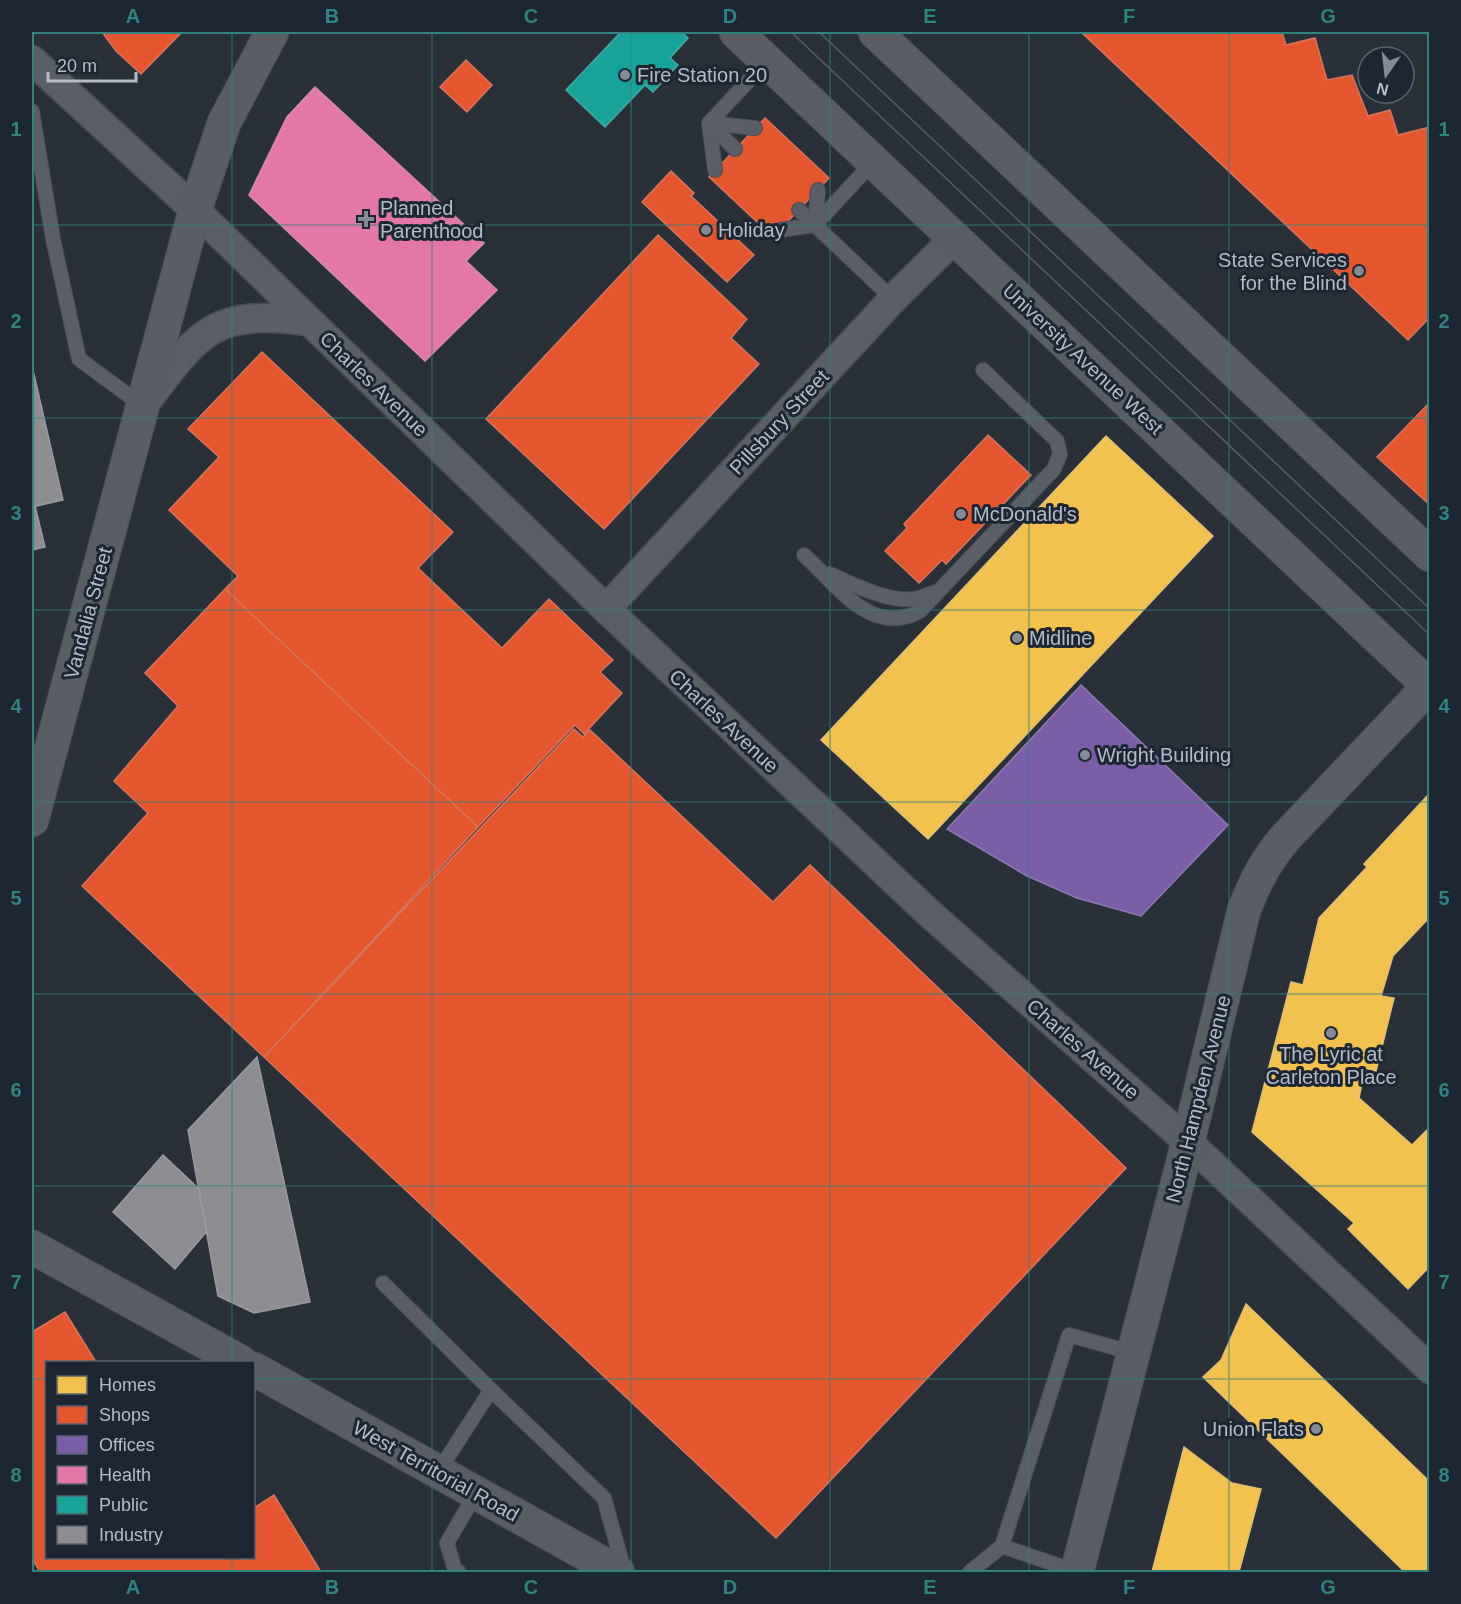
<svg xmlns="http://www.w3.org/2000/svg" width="1461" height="1604" font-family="Helvetica,sans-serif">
	<rect width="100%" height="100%" fill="#2a3038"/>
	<path fill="#f2c14e" stroke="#dfc073" stroke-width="1.5" d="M1106 436 1213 536 928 839 821 740Z
		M1430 793V922L1427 920 1393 956 1381 996 1394 998 1376 1071 1365 1068 1359 1098 1412 1145 1430 1127V1266L1408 1289 1348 1229 1354 1223 1252 1132 1291 982 1303 985 1319 918 1367 867 1364 864Z
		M1246 1304 1430 1482V1572H1405L1203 1377 1221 1360Z
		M1184 1447 1232 1483 1261 1489 1239 1572H1152Z"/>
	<path fill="#e4572e" stroke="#d6755c" stroke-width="1.5" d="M102 32H182L141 74 116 51Z
		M1081 32H1282L1286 45 1315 38 1327 80 1352 75 1368 116 1390 110 1398 135 1430 127V317L1408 340Z
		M466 60 492 85 467 112 440 87Z
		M765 118 829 178 773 237 709 177Z
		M671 171 694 193 691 196 754 255 727 282 642 202Z
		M658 235 747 319 731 338 759 364 604 529 486 419Z
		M262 352 453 532 418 568 502 648 549 599 613 660 600 672 622 693 584 734 575 725 478 827 225 589 238 576 169 510 219 457 188 429Z
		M1430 402V505L1377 457Z
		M988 435 1031 475 946 564 942 560 919 583 885 551 907 528 904 524Z
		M225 589 478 827 264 1057 82 886 148 813 114 781 178 706 145 673Z
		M574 729 583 737 590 730 773 902 810 865 1126 1168 776 1538 264 1057Z
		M65 1312 96 1362H46V1558H254V1508L274 1495 321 1572H40L32 1558V1332Z"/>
	<path fill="#7b5ea7" stroke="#8c7ab1" stroke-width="1.5" d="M1081 685 1228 825 1141 916 1077 898 1027 876 947 829Z"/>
	<path fill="#e377a8" stroke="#d58cb2" stroke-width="1.5" d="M315 87 484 243 466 261 497 290 425 361 249 195 287 117Z"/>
	<path fill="#17a398" stroke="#46aaa7" stroke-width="1.5" d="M621 32H681L688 38 670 58 678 65 653 92 645 85 605 127 566 90Z"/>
	<path fill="#8d8d92" stroke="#999ba2" stroke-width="1.5" d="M32 366 63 500 32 507Z
		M35 506 45 547 32 550V507Z
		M257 1057 310 1302 254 1313 218 1296 188 1130Z
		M163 1155 199 1189 207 1231 175 1269 113 1212Z"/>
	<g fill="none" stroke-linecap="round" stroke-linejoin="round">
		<defs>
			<path id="lane" d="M32 111 53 239 79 359 143 406
				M735 149 709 123 767 61
				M715 170 709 123 755 128
				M799 210 893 299
				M815 225 874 161
				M780 230 815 225 818 190
				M804 555C837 585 872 638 920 611L1054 469 1060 454 1057 441 983 370
				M829 574C853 584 886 602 914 599 921 598 929 594 936 592
				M383 1283 491 1390
				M438 1472 491 1390 604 1498 624 1570
				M1002 1546 1077 1572
				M459 1572 455 1570 447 1543 476 1493
				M970 1572 1002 1546 1069 1335 1134 1353"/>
			<path id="street" d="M32 60 195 210 606 609 930 914 1188 1142 1430 1369
				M146 402C200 331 213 309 308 321
				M606 609 893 299 955 238"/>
			<path id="secondary" d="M736 32 1430 687
				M875 32 1430 555
				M32 820 195 210 224 123 272 32
				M32 1247 241 1362
				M254 1369 618 1572
				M1077 1572 1188 1142 1244 910C1255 882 1267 858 1287 836L1430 685"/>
		</defs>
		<use href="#lane" stroke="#484c53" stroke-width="16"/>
		<use href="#street" stroke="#484c53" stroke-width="31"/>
		<use href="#secondary" stroke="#484c53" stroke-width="35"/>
		<use href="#lane" stroke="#5a5e66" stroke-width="14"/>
		<use href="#street" stroke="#5a5e66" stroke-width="28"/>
		<use href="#secondary" stroke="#595d64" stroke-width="33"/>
		<path stroke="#595d64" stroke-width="1.5" d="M791 32 1430 635
			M819 32 1430 609"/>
	</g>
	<path fill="none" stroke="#308480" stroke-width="1.5" stroke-opacity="0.55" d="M232 32V1362M432 32V1572M631 32V1572M830 32V1572M1029 32V1572M1229 32V1572M32 225H1430M32 418H1430M32 610H1430M32 802H1430M32 994H1430M32 1186H1430M32 1379H46M254 1379H1430M232 1558V1572"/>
	<g fill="#848b96" stroke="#1d2633" stroke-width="2">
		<circle cx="625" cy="75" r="6"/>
		<path d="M363 210h6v6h6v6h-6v6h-6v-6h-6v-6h6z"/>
		<circle cx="706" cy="230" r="6"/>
		<circle cx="1359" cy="271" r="6"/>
		<circle cx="961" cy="514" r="6"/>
		<circle cx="1017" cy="638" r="6"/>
		<circle cx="1085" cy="755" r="6"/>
		<circle cx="1331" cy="1033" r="6"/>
		<circle cx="1316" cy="1429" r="6"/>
	</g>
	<g text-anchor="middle" stroke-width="6" stroke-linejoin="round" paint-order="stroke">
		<g font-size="20" fill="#b4bcc9" stroke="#1d2633" text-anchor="start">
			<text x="637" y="82">Fire Station 20</text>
			<text x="380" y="215">Planned<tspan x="380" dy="23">Parenthood</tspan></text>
			<text x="718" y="237">Holiday</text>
			<text x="1347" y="267" text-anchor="end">State Services<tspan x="1347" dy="23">for the Blind</tspan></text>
			<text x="973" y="521">McDonald's</text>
			<text x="1029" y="645">Midline</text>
			<text x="1097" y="762">Wright Building</text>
			<text x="1331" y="1061" text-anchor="middle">The Lyric at<tspan x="1331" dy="23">Carleton Place</tspan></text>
			<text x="1304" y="1436" text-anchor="end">Union Flats</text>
		</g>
		<g font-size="20" fill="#b4bcc9" stroke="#1d2633">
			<text transform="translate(1083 359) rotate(43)" y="7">University Avenue West</text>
			<text transform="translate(374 384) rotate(44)" y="7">Charles Avenue</text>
			<text transform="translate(779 422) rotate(-47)" y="7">Pillsbury Street</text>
			<text transform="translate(88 613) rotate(-75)" y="7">Vandalia Street</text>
			<text transform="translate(724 721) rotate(43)" y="7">Charles Avenue</text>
			<text transform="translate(1083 1049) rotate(41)" y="7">Charles Avenue</text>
			<text transform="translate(1198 1099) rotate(-76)" y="7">North Hampden Avenue</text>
			<text transform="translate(436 1471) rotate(29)" y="7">West Territorial Road</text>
		</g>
	</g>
	<rect width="1461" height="1604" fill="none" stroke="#1d2633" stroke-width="66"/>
	<rect x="45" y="1361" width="210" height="198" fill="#1d2633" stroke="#59626f" stroke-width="1.5"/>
	<rect x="57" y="1376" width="30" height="18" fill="#f2c14e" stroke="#59626f" stroke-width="1.5"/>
	<text x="99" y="1391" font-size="18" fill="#b4bcc9">Homes</text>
	<rect x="57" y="1406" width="30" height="18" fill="#e4572e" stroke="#59626f" stroke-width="1.5"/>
	<text x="99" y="1421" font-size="18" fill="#b4bcc9">Shops</text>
	<rect x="57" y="1436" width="30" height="18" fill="#7b5ea7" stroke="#59626f" stroke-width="1.5"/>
	<text x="99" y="1451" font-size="18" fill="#b4bcc9">Offices</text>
	<rect x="57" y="1466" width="30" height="18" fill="#e377a8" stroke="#59626f" stroke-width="1.5"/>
	<text x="99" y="1481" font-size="18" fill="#b4bcc9">Health</text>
	<rect x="57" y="1496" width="30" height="18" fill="#17a398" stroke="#59626f" stroke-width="1.5"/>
	<text x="99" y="1511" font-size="18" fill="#b4bcc9">Public</text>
	<rect x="57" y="1526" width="30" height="18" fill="#8d8d92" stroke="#59626f" stroke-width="1.5"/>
	<text x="99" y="1541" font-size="18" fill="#b4bcc9">Industry</text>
	<g transform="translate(1386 75) rotate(194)"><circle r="28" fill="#1d2633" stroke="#59626f" stroke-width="1.5"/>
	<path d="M0-4.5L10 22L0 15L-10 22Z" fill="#848b96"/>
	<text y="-9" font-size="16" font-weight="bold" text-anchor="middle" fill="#b4bcc9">N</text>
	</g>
	<path d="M48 72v9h88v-9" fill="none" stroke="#b4bcc9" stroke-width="3"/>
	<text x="57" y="72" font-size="18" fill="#b4bcc9" stroke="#1d2633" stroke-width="4.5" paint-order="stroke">20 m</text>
	<rect x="33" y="33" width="1395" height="1538" fill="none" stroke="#308480" stroke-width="2"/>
	<g font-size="20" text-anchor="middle" font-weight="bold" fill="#308480">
		<text x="133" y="23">A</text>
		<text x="332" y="23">B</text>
		<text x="531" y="23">C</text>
		<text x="730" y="23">D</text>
		<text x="930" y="23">E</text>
		<text x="1129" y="23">F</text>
		<text x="1328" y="23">G</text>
		<text x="16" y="136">1</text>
		<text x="1444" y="136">1</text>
		<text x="16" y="328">2</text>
		<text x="1444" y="328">2</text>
		<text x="16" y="520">3</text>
		<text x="1444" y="520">3</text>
		<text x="16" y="713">4</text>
		<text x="1444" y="713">4</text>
		<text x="16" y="905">5</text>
		<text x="1444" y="905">5</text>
		<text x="16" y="1097">6</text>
		<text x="1444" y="1097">6</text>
		<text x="16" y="1289">7</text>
		<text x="1444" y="1289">7</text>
		<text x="16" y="1482">8</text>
		<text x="1444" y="1482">8</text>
		<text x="133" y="1594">A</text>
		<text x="332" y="1594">B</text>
		<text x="531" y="1594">C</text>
		<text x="730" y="1594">D</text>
		<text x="930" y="1594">E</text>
		<text x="1129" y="1594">F</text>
		<text x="1328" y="1594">G</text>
	</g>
</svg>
